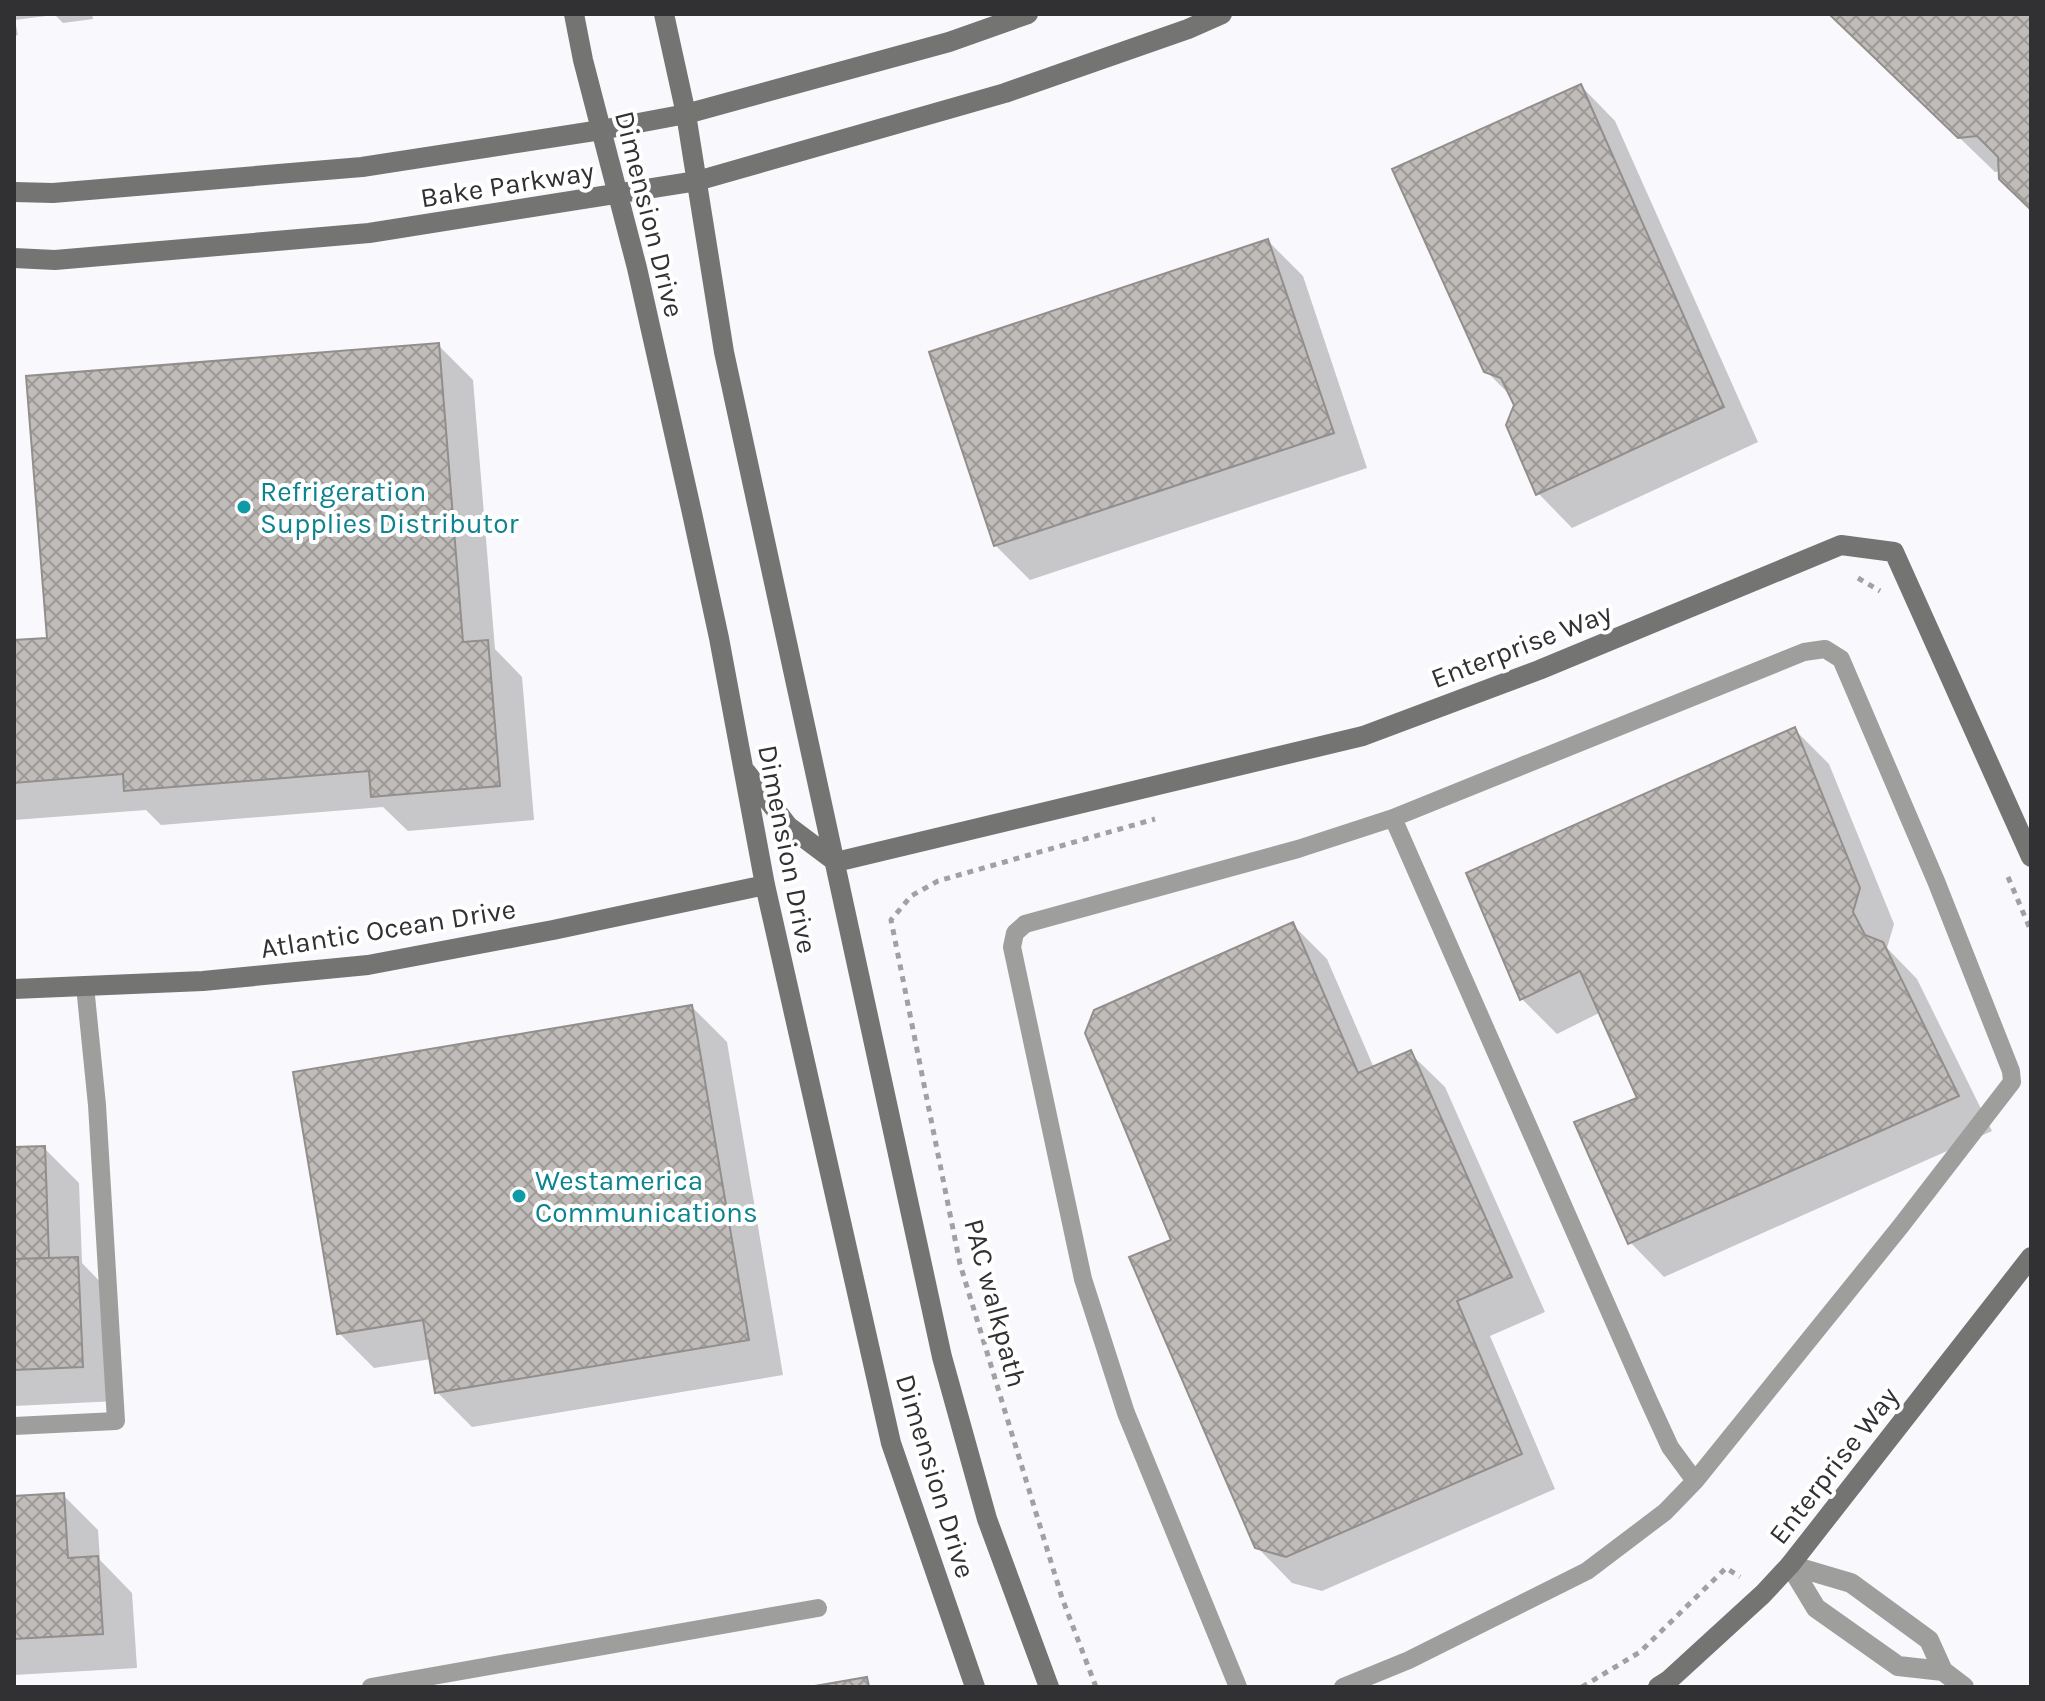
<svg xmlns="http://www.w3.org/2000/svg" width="2045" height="1701" font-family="Karla,sans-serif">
	<defs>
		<pattern id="building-cross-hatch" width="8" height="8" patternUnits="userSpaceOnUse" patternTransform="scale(2)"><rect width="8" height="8" fill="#c0bcb9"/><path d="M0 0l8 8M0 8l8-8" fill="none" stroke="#9d9997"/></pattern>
	</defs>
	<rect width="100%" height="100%" fill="#f9f8fc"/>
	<path fill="#0003" d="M14 14H46V16L15 20 18 35 14 36Z
		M54 14H92L93 19 63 23Z
		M1831 14H2031V208L2000 171 1995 172Z
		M1581 86 1615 121 1758 442 1572 528 1538 493 1516 405 1512 397 1486 371Z
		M1268 241 1303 276 1367 468 1030 580 995 545Z
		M438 345 473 380 495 649 522 677 534 820 408 831 383 807 161 825 146 810 14 820V642L49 640Z
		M1794 729 1829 764 1894 924 1887 948 1917 979 1992 1131 1664 1277 1630 1242 1640 1099 1601 1012 1557 1034 1522 999 1468 874Z
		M1292 924 1327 959 1374 1068 1410 1053 1445 1087 1545 1312 1490 1336 1555 1489 1322 1591 1292 1583 1257 1547 1174 1241Z
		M692 1007 727 1042 783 1375 472 1427 437 1392 431 1359 374 1368 339 1333Z
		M44 1148 79 1183 82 1263 112 1294 117 1401 14 1406V1149Z
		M63 1495 98 1530 100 1560 132 1593 137 1668 14 1675V1498Z"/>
	<path fill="url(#building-cross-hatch)" stroke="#928e8b" stroke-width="2" d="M1829 14H2031V210L1999 179 1998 157 1977 136 1958 138Z
		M1581 84 1724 407 1536 495 1506 425 1514 405 1501 378 1484 372 1392 169Z
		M1268 239 1334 433 994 546 929 352Z
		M439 343 463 642 488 640 500 786 371 797 369 771 124 791 123 774 14 783V640L47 638 26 376Z
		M1795 727 1860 888 1853 912 1865 935 1883 942 1959 1096 1628 1244 1574 1122 1637 1098 1580 971 1520 1000 1466 873Z
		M1293 922 1358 1073 1411 1050 1512 1277 1457 1301 1522 1454 1286 1557 1255 1548 1129 1257 1171 1240 1085 1033 1094 1010Z
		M692 1005 749 1340 435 1393 423 1320 337 1334 293 1072Z
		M45 1146 49 1258 14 1259V1147Z
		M78 1257 83 1367 14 1370V1259Z
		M64 1493 68 1558 98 1556 103 1634 14 1639V1496Z
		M867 1677 869 1687H809Z"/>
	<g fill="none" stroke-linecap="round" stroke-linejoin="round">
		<path stroke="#a1a0a3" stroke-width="5" stroke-dasharray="6 6" stroke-linecap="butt" d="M1858 578 1880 591
			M2008 877 2031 931
			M1096 1687 1062 1598 960 1264 891 920 911 896 938 881 1155 819
			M1582 1687 1640 1652 1726 1568 1740 1577"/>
		<path stroke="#9e9f9d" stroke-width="18" d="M1393 818 1648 1399 1670 1447 1695 1481
			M14 1426 116 1421 97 1105 85 986
			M371 1687 818 1608
			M1238 1687 1126 1413 1083 1279 1012 947 1015 933 1025 924 1298 849 1393 818 1804 652 1825 649 1841 659 1936 881 2011 1071 2012 1082 1900 1227 1695 1481 1665 1512 1587 1571 1409 1660 1343 1687"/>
		<path stroke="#9e9f9d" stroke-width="20" d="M1790 1565 1851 1583 1929 1640 1943 1671 1964 1687
			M1790 1565 1816 1608 1898 1666 1943 1671"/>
		<path stroke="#747572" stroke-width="20" d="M574 14 583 60 637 268 692 513 719 638 765 885 891 1443 975 1687
			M664 14 686 114 724 352 942 1357 987 1519 1049 1687
			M14 192 53 193 362 167 601 130 686 114 949 42 1028 14
			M14 258 55 260 369 233 697 181 1005 93 1188 29 1222 14
			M746 772 788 826 836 862
			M836 862 1363 736 1539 670 1841 545 1894 552 2031 857
			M14 989 203 981 368 965 553 930 765 885
			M1658 1687 1669 1680 1763 1594 1790 1565 2031 1257"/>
	</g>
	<g fill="#0f9aa8" stroke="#fff" stroke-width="3">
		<circle cx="244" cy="507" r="8"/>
		<circle cx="519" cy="1196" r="8"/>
	</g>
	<g text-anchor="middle" stroke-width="8" stroke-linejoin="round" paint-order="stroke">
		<g font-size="28" fill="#313032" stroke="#fff">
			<text transform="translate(507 184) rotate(-9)" y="10">Bake Parkway</text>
			<text transform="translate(650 214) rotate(76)" y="10">Dimension Drive</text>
			<text transform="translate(1521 645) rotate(-21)" y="10">Enterprise Way</text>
			<text transform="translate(788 849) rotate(79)" y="10">Dimension Drive</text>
			<text transform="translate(388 928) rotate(-9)" y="10">Atlantic Ocean Drive</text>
			<text transform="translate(996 1303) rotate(75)" y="10">PAC walkpath</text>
			<text transform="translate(1833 1465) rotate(-52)" y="10">Enterprise Way</text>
			<text transform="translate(936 1476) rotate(73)" y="10">Dimension Drive</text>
		</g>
		<g font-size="28" fill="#0d838f" stroke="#fff" text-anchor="start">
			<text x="260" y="501">Refrigeration<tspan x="260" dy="32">Supplies Distributor</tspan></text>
			<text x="535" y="1190">Westamerica<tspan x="535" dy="32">Communications</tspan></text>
		</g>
	</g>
	<rect width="2045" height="1701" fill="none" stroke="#313032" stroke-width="32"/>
</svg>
